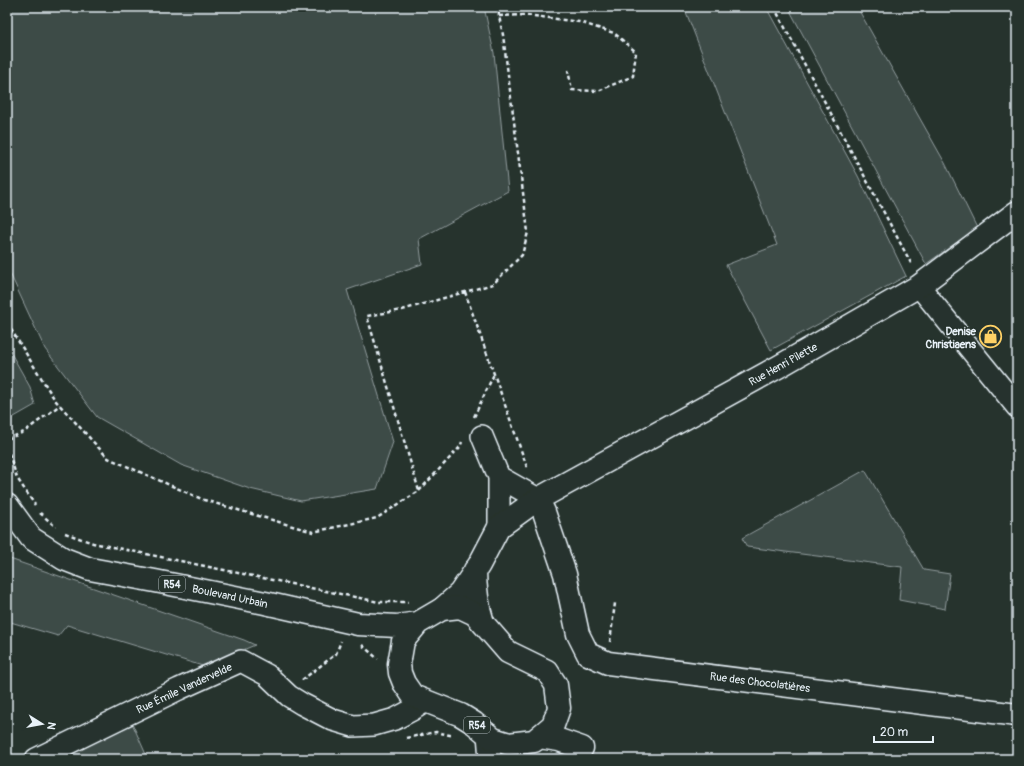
<svg xmlns="http://www.w3.org/2000/svg" width="1024" height="766" font-family="Pangolin,sans-serif">
	<rect width="100%" height="100%" fill="#26332d"/>
	<filter id="ink" filterUnits="userSpaceOnUse"><feTurbulence type="fractalNoise" baseFrequency=".025" numOctaves="2"/><feDisplacementMap in="SourceGraphic" scale="8" xChannelSelector="R" yChannelSelector="G"/><feConvolveMatrix kernelMatrix="1 2 1 2 8 2 1 2 1" color-interpolation-filters="sRGB"/></filter>
	<g filter="url(#ink)">
		<path fill="#3e4b47" stroke="#939ea0" d="M7 7H484L494 53 508 191 419 239 422 264 347 290 393 442 377 489 301 501 250 489 181 465 97 417 45 349 7 267Z
			M684 7H766L858 176 906 276 771 350 726 265 777 245Z
			M788 7H857L945 163 977 228 926 264Z
			M7 346 30 387 35 405 7 421Z
			M865 470 924 570 950 574 945 609 899 600 902 567 747 547 742 538Z
			M7 558 244 640 255 645 219 660 206 667 67 625 58 636 7 621Z
			M128 714 148 759H36Z"/>
		<g fill="none" stroke-linecap="round" stroke-linejoin="round">
			<defs>
				<path id="street" d="M919 286 1017 407
					M482 436 499 477V527
					M499 477 538 499
					M488 734 490 759
					M36 759 179 689 241 661 267 675 289 696 302 704 333 720 353 726 374 725 395 719 412 710 421 704 428 702"/>
				<path id="secondary" d="M1017 212 919 286 778 367 538 499 544 512 565 574 578 634 588 654 608 663 1017 715
					M475 570C475 590 477 604 483 623
					M442 609 460 593 479 565 499 527 538 499"/>
				<path id="primary" d="M7 505 31 538 64 559 90 569 155 581 265 603 358 624 397 626 418 623
					M460 607 475 614 508 652 547 671 556 685 559 708 553 725 534 741 509 744 493 739 474 723 461 715 413 696 404 683 400 673 399 664 403 641 418 623 442 609Z
					M539 737 559 740 582 748"/>
			</defs>
			<use href="#street" stroke="#e8f1f8" stroke-width="24"/>
			<use href="#secondary" stroke="#e8f1f8" stroke-width="25"/>
			<use href="#primary" stroke="#e8f1f8" stroke-width="25"/>
			<path stroke="#e8f1f8" stroke-width="2.5" stroke-dasharray="4 3" stroke-linecap="butt" d="M774 7 912 265
				M499 16 527 15 579 22 614 33 636 52 633 76 598 91 572 90 568 70
				M465 292 528 470
				M7 323 55 400 108 458 204 500 313 532 377 518 419 491 367 316 402 310 493 284 522 255 528 232 503 35 499 16 498 7
				M474 417 494 374
				M7 439 24 432 60 405
				M7 447 17 478 35 505
				M419 491 460 447 462 442
				M40 513 56 527
				M65 533 93 543 379 602H408
				M610 642 615 603
				M362 645 378 659
				M302 680 336 654 341 641
				M406 738 436 732 454 736"/>
			<use href="#street" stroke="#26332d" stroke-width="21"/>
			<use href="#secondary" stroke="#26332d" stroke-width="22"/>
			<use href="#primary" stroke="#26332d" stroke-width="22"/>
		</g>
	</g>
	<defs>
		<symbol id="shop-ring" viewBox="-11 -11 22 22"><circle r="9.5" fill="#26332d" stroke="#ffd166" stroke-width="1.5"/><path d="M-5-2.5h2.3a2.7 3.5 0 0 1 5.4 0H5L5.5 6h-11ZM-1.5-2.5h3a1.5 2.3 0 0 0-3 0Z" fill="#ffd166"/></symbol>
	</defs>
	<g fill-rule="evenodd">
		<use href="#shop-ring" x="978" y="324" width="25" height="25"/>
	</g>
	<g text-anchor="middle" stroke-width="3" stroke-linejoin="round" paint-order="stroke">
		<g fill="#26332d" stroke="#aeb8bb" stroke-width="1">
			<rect x="159" y="576" width="26" height="16" rx="3"/>
			<rect x="464" y="717" width="26" height="16" rx="3"/>
		</g>
		<g font-size="10" font-weight="bold" fill="#e8f1f8">
			<text x="172" y="588">R54</text>
			<text x="477" y="729">R54</text>
		</g>
		<g font-size="11" font-weight="bold" fill="#e8f1f8" stroke="#26332d" text-anchor="end">
			<text x="976" y="335">Denise<tspan x="976" dy="13">Christiaens</tspan></text>
		</g>
		<g font-size="11" fill="#e8f1f8" stroke="#26332d">
			<text transform="translate(783 364) rotate(-29)" y="4">Rue Henri Pilette</text>
			<text transform="translate(230 596) rotate(12)" y="4">Boulevard Urbain</text>
			<text transform="translate(760 682) rotate(7)" y="4">Rue des Chocolatières</text>
			<text transform="translate(184 688) rotate(-25)" y="4">Rue Émile Vandervelde</text>
		</g>
	</g>
	<rect width="1024" height="766" fill="none" stroke="#26332d" stroke-width="24"/>
	<rect x="12" y="12" width="1000" height="742" fill="none" stroke="#e8f1f8" stroke-width="1.5" filter="url(#ink)"/>
	<g transform="translate(42 724) rotate(101)" stroke="#26332d" stroke-width="3" paint-order="stroke">
	<path d="M0-3L7 15L0 10L-7 15Z" fill="#e8f1f8"/>
	<text y="-6" font-size="11" font-weight="bold" text-anchor="middle" fill="#e8f1f8">N</text>
	</g>
	<path d="M874 736v6h59v-6" fill="none" stroke="#e8f1f8" stroke-width="2"/>
	<text x="880" y="736" font-size="12" fill="#e8f1f8" stroke="#26332d" stroke-width="3" paint-order="stroke">20 m</text>
</svg>
